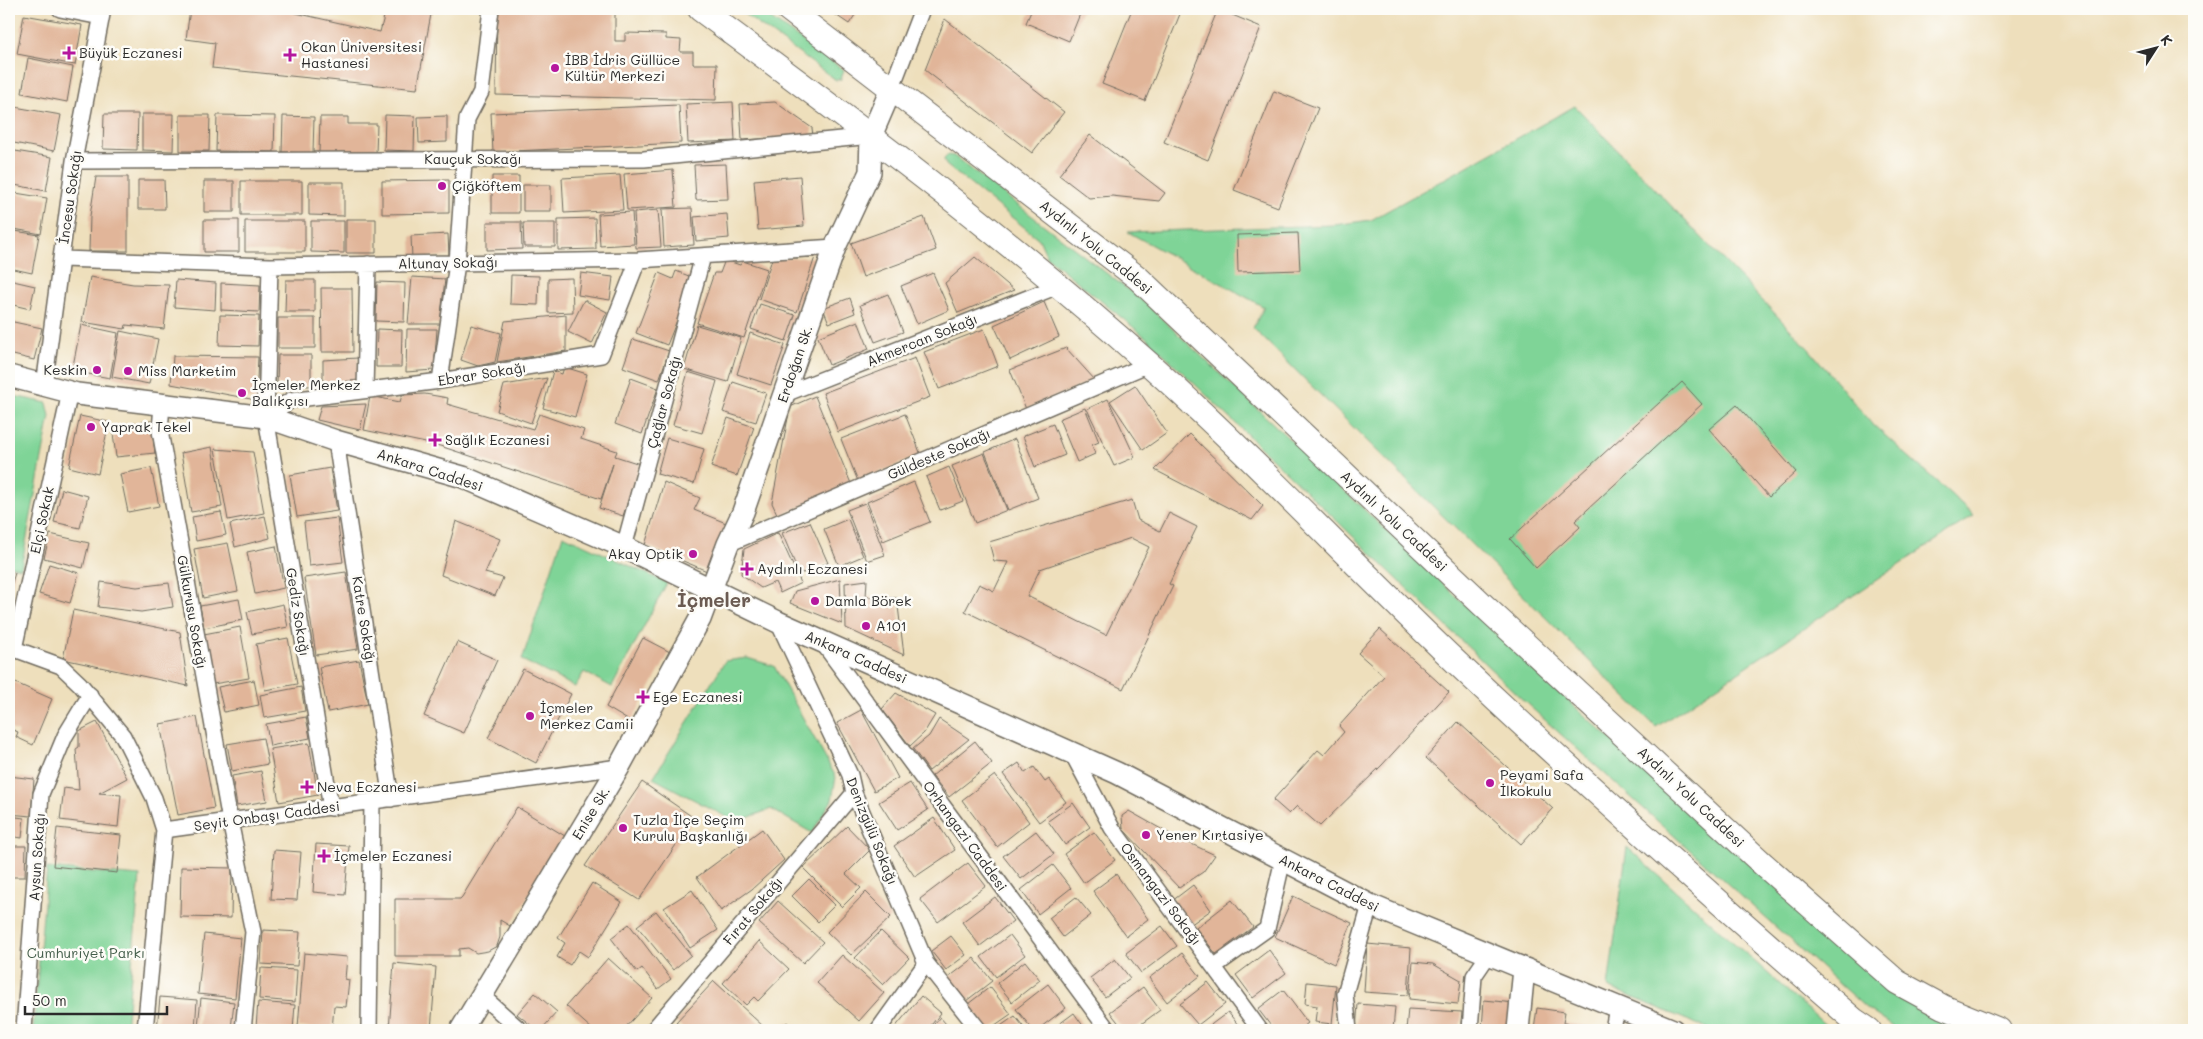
<svg xmlns="http://www.w3.org/2000/svg" width="2203" height="1039" font-family="Mali,sans-serif">
	<rect width="100%" height="100%" fill="#fdfcf7"/>
	<filter id="ink" filterUnits="userSpaceOnUse"><feTurbulence type="fractalNoise" baseFrequency=".02" numOctaves="2"/><feDisplacementMap in="SourceGraphic" scale="10" xChannelSelector="R" yChannelSelector="G"/><feConvolveMatrix kernelMatrix="1 2 1 2 8 2 1 2 1" color-interpolation-filters="sRGB"/></filter>
	<filter id="wash" filterUnits="userSpaceOnUse"><feTurbulence type="fractalNoise" baseFrequency=".0096" numOctaves="4" result="noise"/><feDisplacementMap in="SourceGraphic" scale="20" xChannelSelector="R" yChannelSelector="G"/><feGaussianBlur stdDeviation="1.12" result="paint"/><feColorMatrix in="noise" values="0 0 0 0 0 0 0 0 0 0 0 0 0 0 0 0 0 1.4 0 .05"/><feComposite in="paint" operator="in"/></filter>
	<g filter="url(#wash)">
		<rect width="100%" height="100%" fill="#eedfbc"/>
		<path fill="#7fd497" stroke="#558061" d="M737 9H757L844 70 841 79 836 80Z
			M1575 106 1809 349 1870 422 1974 515 1656 727 1253 328 1264 307 1128 232 1334 225 1371 220Z
			M948 155 954 156 1144 302 1545 680 1885 985 1921 1011 1964 1030H1898L1867 1009 1526 703 1149 340 1047 257 1039 239 946 165 944 159Z
			M9 395 47 403 50 416 21 568 9 566Z
			M563 535 667 583 612 687 584 672 575 687 522 660Z
			M747 658 774 666 836 777 832 800 812 833 771 809 736 822 653 778 725 661Z
			M1627 847 1831 1030H1711L1608 987Z
			M47 868 140 876 126 1030H33Z"/>
		<g id="blocks">
			<path fill="#e1b599" fill-rule="evenodd" d="M190 9H278L380 32 386 9H432L417 89 212 68 215 43 186 39Z
				M497 9H615V41H625V33L666 34V39L681 40 680 52H693V64H717L716 100 496 95Z
				M827 9H859L849 24Z
				M1032 9H1082L1069 41 1026 23Z
				M1132 9H1182L1145 101 1102 84Z
				M1218 9 1261 27 1208 160 1164 142Z
				M24 15 82 25 75 65 17 54Z
				M945 19 1064 112 1032 153 925 70Z
				M28 58 73 67 67 102 22 93Z
				M1274 91 1318 108 1278 207 1234 190Z
				M733 102 735 141 688 143 686 104Z
				M775 102 812 128 813 136 742 140 740 104Z
				M679 105 681 143 493 152 491 113Z
				M9 106 61 115 54 151 9 142Z
				M104 114H138L137 150 103 149Z
				M142 114H174L173 151 142 150Z
				M180 115H210L209 151H180Z
				M217 115 275 116 274 152 216 151Z
				M385 115 415 116 414 151 384 150Z
				M283 116 314 117 313 153 282 152Z
				M447 116V142L419 143 418 117Z
				M320 117H348V124H377L376 154 319 153Z
				M1090 135 1165 193 1159 201 1112 196 1089 198 1059 175Z
				M9 150 52 157 46 191 9 184Z
				M726 164 728 199 696 200 694 165Z
				M673 170 676 207 627 210 624 174Z
				M620 175 623 210 564 213 562 178Z
				M492 176H519V213H492Z
				M800 176 804 226 758 230 754 180Z
				M96 177H128V251H89L90 216Z
				M138 180H164L165 209H138Z
				M449 180V213L382 214V181Z
				M204 181H234V212H204Z
				M241 181H302V215H241Z
				M309 182H344V216L309 215Z
				M523 185H551V211H523Z
				M9 192 47 198 41 234 9 228Z
				M692 208 694 245 664 247 662 209Z
				M658 210 661 247 636 248 634 212Z
				M632 212 634 244 600 246 598 214Z
				M727 214 729 238 696 241 694 217Z
				M924 217 936 250 863 277 851 243Z
				M595 218 596 249 558 250V219Z
				M346 219H376V253H346Z
				M204 220H239V252H204Z
				M245 221H305V252H245Z
				M311 221H344V253L311 252Z
				M487 222H521L522 249 487 250Z
				M523 223H555V247H524Z
				M9 230 39 235 32 273 9 268Z
				M1298 233 1300 270 1238 272 1237 235Z
				M448 234 449 256 412 258 411 236Z
				M815 257 797 312 759 299 772 259Z
				M975 257 1014 290 958 313 945 283Z
				M725 260 740 265 743 261 767 269 744 338 697 323 714 273H720Z
				M676 271 694 278 667 345 636 333 659 273 673 279Z
				M581 273 613 277 610 300 578 295Z
				M933 273 949 310 917 324 901 286Z
				M511 275 539 276 538 305 510 304Z
				M90 277 133 284 169 285 164 329 126 325 125 329 82 322Z
				M412 277 445 279 440 324H408Z
				M572 278 573 312 548 313V279Z
				M9 280 35 286 30 309 9 304Z
				M176 280 216 283 215 310 174 307Z
				M286 280H315V312H285Z
				M377 282 405 283 404 322 376 321Z
				M221 283 260 285 259 312 221 310Z
				M321 288H352L353 352H322Z
				M888 294 903 332 875 342 860 305Z
				M850 298 855 313 829 323 823 308Z
				M584 300 607 312 592 344 568 332Z
				M1044 302 1059 337 1010 360 994 325Z
				M760 304 795 315 786 341 751 329Z
				M220 315 259 316 258 346 219 345Z
				M566 315V351L497 362 505 321Z
				M278 318H315V348H278Z
				M9 321 42 328 34 360 9 354Z
				M858 321 869 349 829 365 818 337Z
				M81 325 118 333 110 378 72 371Z
				M471 325 501 333 495 362 478 366 461 360Z
				M697 325 741 338 728 382 684 369Z
				M377 329 402 330 401 367H376Z
				M407 329H437L434 370 406 372Z
				M984 329 998 366 939 389 924 352Z
				M120 331 158 339 149 384 112 377Z
				M750 333 785 345 771 385 737 374Z
				M633 339 669 351 659 380 623 367Z
				M1066 348 1095 380 1026 409 1010 370Z
				M278 355H311V386L277 385Z
				M173 356 258 357 256 400 171 384Z
				M358 358V380L323 384V360Z
				M915 358 930 397 838 432 823 393Z
				M564 367 587 374 575 417 543 408 553 371 562 374Z
				M688 372 717 381 702 433 673 425Z
				M547 378 531 423 497 411 504 385Z
				M631 378 658 388 642 434 615 424Z
				M733 382 766 393 756 422 723 412Z
				M1682 382 1702 404 1575 521 1580 527 1536 568 1510 539Z
				M1135 385 1167 433 1143 450 1110 401Z
				M425 394 448 398 447 404 533 429 539 414 584 430 581 439 617 451 615 456 640 464 623 516 599 508 613 464 601 499 440 446 364 430 370 396 400 402 402 395Z
				M815 396 852 486 778 516 772 503 790 407Z
				M1108 399 1135 457 1114 466 1087 409Z
				M366 404 360 430 317 420 321 406Z
				M1737 405 1796 472 1769 497 1709 429Z
				M1085 408 1099 442 1092 445 1095 454 1077 462 1059 419Z
				M905 414 921 455 858 481 841 439Z
				M80 416 109 422 98 474 69 467Z
				M728 418 754 427 737 476 711 467Z
				M151 421 155 453 116 457 112 426Z
				M1053 424 1065 455 1035 467 1023 436Z
				M1190 434 1263 506 1252 520 1155 470Z
				M667 438 704 449 694 484 657 474Z
				M1015 439 1038 498 1008 510 985 452Z
				M212 447 222 507 191 512 181 453Z
				M215 449 253 452 264 513 228 520Z
				M984 453 1007 510 975 523 952 466Z
				M949 467 963 501 940 510 926 477Z
				M151 468 159 506 128 512 120 474Z
				M330 468 337 511 297 517 290 475Z
				M664 482 700 498 694 510 726 523 707 571 645 545Z
				M914 482 930 522 883 541 867 502Z
				M62 489 88 496 80 528 54 522Z
				M1132 500 1138 520 1160 531 1169 513 1197 527 1169 584 1173 586 1123 689 965 611 979 584 994 591 1008 562 994 561 989 542ZM1131 538 1149 547 1106 635 1027 596 1040 569Z
				M865 503 885 555 867 561 847 510Z
				M221 512 226 535 196 541 192 517Z
				M265 516 270 538 235 547 230 524Z
				M337 518 343 562 309 566 304 522Z
				M848 519 863 556 839 566 824 529Z
				M456 521 500 539 485 573 503 578 495 596 441 575Z
				M810 522 828 563 803 573 798 571 782 533Z
				M778 533 801 583 780 593 775 582 761 588 741 574 744 549Z
				M50 534 89 543 83 568 44 558Z
				M228 543 238 591 203 598 194 549Z
				M276 546 284 588 255 594 247 552Z
				M49 564 79 573 70 603 39 594Z
				M9 571 15 573 9 592Z
				M346 572 358 649 316 655 304 578Z
				M840 579 842 624 790 603 795 591Z
				M867 580 866 597 897 598 904 655 846 628 845 583Z
				M101 582 137 587 169 583 173 607 141 612 98 607Z
				M239 599 243 620 204 628 200 606Z
				M283 604 288 627 252 634 247 612Z
				M73 610 180 632 188 686 63 659Z
				M240 627 249 678 213 684 204 634Z
				M1380 629 1449 692 1382 765 1320 826 1297 806 1289 814 1273 800 1318 750 1324 755 1344 732 1339 726 1384 676 1358 653Z
				M288 638 297 684 265 690 256 644Z
				M643 638 670 652 631 722 606 707Z
				M457 642 497 660 464 733 424 716Z
				M359 660 368 704 328 712 319 667Z
				M523 669 571 694 536 763 488 738Z
				M9 680 52 699 33 745 16 737 18 732 9 728Z
				M254 680 259 705 224 712 218 687Z
				M301 687 305 711 264 718 260 695Z
				M896 693 935 715 924 733 910 746 882 709Z
				M861 710 898 778 874 791 837 723Z
				M197 717 214 808 178 815 160 724Z
				M306 717 310 738 270 746 266 724Z
				M939 719 969 739 929 771 913 749 929 736Z
				M97 722 127 778 99 793 121 795 118 827 60 820 64 788 79 790 76 749 79 747V731Z
				M1458 722 1553 809 1521 844 1426 758Z
				M263 738 268 764 232 771 227 744Z
				M975 741 992 763 949 797 932 776Z
				M309 743 318 795 279 802 270 749Z
				M1019 763 1025 773 1034 767 1045 782 1049 779 1066 802 1039 822 1003 774Z
				M261 771 267 801 237 806 232 776Z
				M995 775 1029 822 997 847 962 800Z
				M9 776 34 779 31 816 9 814Z
				M642 782 694 818 639 900 585 866Z
				M910 783 928 810 897 830 879 802Z
				M1073 803 1090 827 1065 845 1048 821Z
				M517 807 565 836 510 926 500 920V937L497 946 488 951 476 953 468 948 459 949V956H395V899H460L462 897Z
				M1129 811 1170 834 1215 855 1203 872 1179 888 1123 829 1122 816Z
				M9 816 24 818 22 838 9 836Z
				M934 818 955 850 915 877 894 846Z
				M847 826 870 850 846 874 861 888 842 907 803 868Z
				M57 828 121 835 117 873 53 866Z
				M762 829 784 860 752 889 721 911 697 877Z
				M1036 831 1054 854 1021 879 1003 856Z
				M1094 832 1115 860 1084 883 1064 854Z
				M316 844 349 846 345 895 313 892Z
				M9 846H26L25 877H9Z
				M274 850 301 852 297 900 271 899Z
				M968 863 986 886 938 922 920 899Z
				M1053 865 1071 888 1038 914 1021 890Z
				M181 867 232 868 231 918 180 917Z
				M1116 874 1148 919 1126 936 1093 891Z
				M809 879 835 905 818 922 792 896Z
				M592 883 622 902 588 957 579 951 570 965 557 957 565 943 558 938Z
				M1193 885 1211 910 1190 925 1172 901Z
				M692 890 718 930 690 948 664 908Z
				M866 892 891 917 851 955 827 932Z
				M1293 896 1352 923 1334 964 1275 937Z
				M995 897 1013 921 980 946 962 922Z
				M1076 897 1091 915 1063 937 1049 918Z
				M1232 900 1253 927 1216 954 1196 928Z
				M778 901 823 942 803 963 759 923Z
				M656 911 691 955 673 970 637 926Z
				M629 924 671 979 658 989 642 968 637 972 611 938Z
				M1162 926 1177 946 1141 973 1126 953Z
				M263 930 300 932 297 966 261 964Z
				M881 931 909 958 883 985 855 958Z
				M204 934 241 938 235 998 198 994Z
				M1010 935 1025 955 996 977 981 957Z
				M951 936 966 955 946 970 931 951Z
				M759 941 789 969 758 1001 754 997 746 1005 723 983Z
				M1367 944 1411 948 1408 995 1364 992Z
				M1269 950 1286 973 1253 998 1236 975Z
				M304 953 347 957 345 979 349 980 346 1007 334 1006 332 1030 298 1027Z
				M1182 953 1200 976 1167 1002 1149 978Z
				M842 955 884 993 859 1021 817 983Z
				M608 958 652 998 623 1030H593L566 1006Z
				M974 958 992 981 966 1001 948 978Z
				M1115 959 1130 978 1105 997 1090 978Z
				M1025 961 1040 980 1012 1002 997 983Z
				M1413 962 1433 964 1461 980 1458 1004 1409 999Z
				M394 963 436 967 431 1030H389Z
				M261 968 297 970 295 1002 259 999Z
				M714 981 764 1027 761 1030H685L676 1022Z
				M1208 982 1225 1004 1198 1025 1180 1004Z
				M1307 982 1336 985 1332 1024 1315 1022 1317 1006 1305 1004Z
				M1048 984 1066 1008 1037 1030H1033L1016 1009Z
				M990 987 1011 1014 988 1030 968 1004Z
				M1143 987 1160 1010 1133 1030H1124L1110 1012Z
				M1283 990 1308 1023 1299 1030H1274L1258 1009Z
				M535 993 557 1012 541 1030H537L517 1014Z
				M921 996 941 1013 927 1030H893Z
				M160 997 197 1000 195 1030H157Z
				M201 998 234 1002 231 1029 198 1026Z
				M1484 1000 1515 1003 1513 1030H1482Z
				M258 1002 295 1005 293 1030 256 1027Z
				M1358 1004 1395 1007 1393 1030H1356Z
				M1537 1008 1565 1012 1563 1023 1601 1028 1600 1030H1534Z
				M1408 1009 1462 1012 1460 1030H1406Z
				M1228 1012 1242 1030H1204Z
				M1074 1013 1086 1030H1051Z
				M1015 1016 1026 1030H995Z
				M940 1017 951 1030H929Z
				M787 1022 795 1030H779Z"/>
		</g>
	</g>
	<g filter="url(#ink)">
		<use href="#blocks" fill-opacity="0" stroke="#6f6a5e" stroke-width="1"/>
		<g fill="none" stroke-linecap="round" stroke-linejoin="round">
			<defs>
				<path id="street" d="M60 9 101 17
					M892 87 922 9
					M74 161 644 159 871 136
					M62 259 270 266 638 260 835 247
					M270 266 266 417 331 808
					M440 381 457 263 467 119 481 92 491 9
					M44 386 74 161 103 9
					M365 390 368 264
					M785 394 1058 286
					M162 404 160 431 230 821 253 932 243 1030
					M266 417 291 400 440 381 601 355 638 260
					M336 441 391 799
					M728 544 1149 364
					M624 547 703 256
					M778 622 850 775 854 793 926 963 979 1030
					M822 642 1108 1030
					M9 647 61 666 80 684 123 736 154 798 164 830 619 767
					M14 649 70 392
					M1072 753 1112 828 1260 1030
					M1215 966 1267 929 1283 859
					M481 995 520 1030
					M24 1030 41 794 65 736 90 695
					M145 1030 164 830
					M369 1030 372 801
					M653 1030 854 793
					M878 1030 926 963
					M1349 1030 1345 994 1370 905
					M1470 1030 1474 976 1489 954
					M1613 1030 1617 1007"/>
				<path id="secondary" d="M9 376 77 394 266 417 336 441 463 477 624 547 778 622 1117 773 1370 905 1673 1030
					M461 1030 619 767 700 619 728 544 743 512 835 247 870 172 871 136 892 87
					M1518 1030 1524 969"/>
				<path id="primary" d="M700 9C853 122 1006 236 1148 363 1255 459 1354 565 1458 664 1587 786 1720 904 1854 1020L1869 1030
					M788 9 1138 278 1484 606 1763 864 1897 982 1943 1007 1999 1030"/>
			</defs>
			<use href="#street" stroke="#6f6a5e" stroke-width="18"/>
			<use href="#secondary" stroke="#6f6a5e" stroke-width="24"/>
			<use href="#primary" stroke="#6f6a5e" stroke-width="26"/>
			<use href="#street" stroke="#fff" stroke-width="15"/>
			<use href="#secondary" stroke="#fff" stroke-width="21"/>
			<use href="#primary" stroke="#fff" stroke-width="24"/>
		</g>
	</g>
	<g fill="#b5179e" stroke="#fdfcf7" stroke-width="2">
		<path d="M66.5 45.5h5v5h5v5h-5v5h-5v-5h-5v-5h5z"/>
		<path d="M287.5 47.5h5v5h5v5h-5v5h-5v-5h-5v-5h5z"/>
		<circle cx="555" cy="68" r="5"/>
		<circle cx="442" cy="186" r="5"/>
		<circle cx="97" cy="370" r="5"/>
		<circle cx="128" cy="371" r="5"/>
		<circle cx="242" cy="393" r="5"/>
		<circle cx="91" cy="427" r="5"/>
		<path d="M432.5 432.5h5v5h5v5h-5v5h-5v-5h-5v-5h5z"/>
		<circle cx="693" cy="554" r="5"/>
		<path d="M744.5 561.5h5v5h5v5h-5v5h-5v-5h-5v-5h5z"/>
		<circle cx="815" cy="601" r="5"/>
		<circle cx="866" cy="626" r="5"/>
		<path d="M640.5 689.5h5v5h5v5h-5v5h-5v-5h-5v-5h5z"/>
		<circle cx="530" cy="716" r="5"/>
		<circle cx="1490" cy="783" r="5"/>
		<path d="M304.5 779.5h5v5h5v5h-5v5h-5v-5h-5v-5h5z"/>
		<circle cx="623" cy="828" r="5"/>
		<circle cx="1146" cy="835" r="5"/>
		<path d="M321.5 848.5h5v5h5v5h-5v5h-5v-5h-5v-5h5z"/>
	</g>
	<g text-anchor="middle" stroke-width="5" stroke-linejoin="round" paint-order="stroke">
		<g font-size="14" fill="#2b2b2b" stroke="#fdfcf7" text-anchor="start">
			<text x="301" y="52">Okan Üniversitesi<tspan x="301" dy="16">Hastanesi</tspan></text>
			<text x="79" y="58">Büyük Eczanesi</text>
			<text x="565" y="65">İBB İdris Güllüce<tspan x="565" dy="16">Kültür Merkezi</tspan></text>
			<text x="452" y="191">Çiğköftem</text>
			<text x="87" y="375" text-anchor="end">Keskin</text>
			<text x="138" y="376">Miss Marketim</text>
			<text x="252" y="390">İçmeler Merkez<tspan x="252" dy="16">Balıkçısı</tspan></text>
			<text x="101" y="432">Yaprak Tekel</text>
			<text x="445" y="445">Sağlık Eczanesi</text>
			<text x="683" y="559" text-anchor="end">Akay Optik</text>
			<text x="757" y="574">Aydınlı Eczanesi</text>
			<text x="825" y="606">Damla Börek</text>
			<text x="876" y="631">A101</text>
			<text x="653" y="702">Ege Eczanesi</text>
			<text x="540" y="713">İçmeler<tspan x="540" dy="16">Merkez Camii</tspan></text>
			<text x="1500" y="780">Peyami Safa<tspan x="1500" dy="16">İlkokulu</tspan></text>
			<text x="317" y="792">Neva Eczanesi</text>
			<text x="633" y="825">Tuzla İlçe Seçim<tspan x="633" dy="16">Kurulu Başkanlığı</tspan></text>
			<text x="1156" y="840">Yener Kırtasiye</text>
			<text x="334" y="861">İçmeler Eczanesi</text>
		</g>
		<g font-size="14" fill="#2b2b2b" stroke="#fdfcf7">
			<text x="473" y="164">Kauçuk Sokağı</text>
			<text transform="translate(70 197) rotate(-82)" y="5">İncesu Sokağı</text>
			<text transform="translate(1096 247) rotate(39)" y="5">Aydınlı Yolu Caddesi</text>
			<text transform="translate(448 263) rotate(-1)" y="5">Altunay Sokağı</text>
			<text transform="translate(922 340) rotate(-22)" y="5">Akmercan Sokağı</text>
			<text transform="translate(795 364) rotate(-71)" y="5">Erdoğan Sk.</text>
			<text transform="translate(482 374) rotate(-9)" y="5">Ebrar Sokağı</text>
			<text transform="translate(664 402) rotate(-75)" y="5">Çağlar Sokağı</text>
			<text transform="translate(939 454) rotate(-23)" y="5">Güldeste Sokağı</text>
			<text transform="translate(430 470) rotate(18)" y="5">Ankara Caddesi</text>
			<text transform="translate(42 520) rotate(-78)" y="5">Elçi Sokak</text>
			<text transform="translate(1394 521) rotate(43)" y="5">Aydınlı Yolu Caddesi</text>
			<text transform="translate(192 612) rotate(80)" y="5">Gülkurusu Sokağı</text>
			<text transform="translate(298 612) rotate(81)" y="5">Gediz Sokağı</text>
			<text transform="translate(364 620) rotate(81)" y="5">Katre Sokağı</text>
			<text transform="translate(856 657) rotate(24)" y="5">Ankara Caddesi</text>
			<text transform="translate(1691 797) rotate(43)" y="5">Aydınlı Yolu Caddesi</text>
			<text transform="translate(591 813) rotate(-59)" y="5">Enise Sk.</text>
			<text transform="translate(267 816) rotate(-8)" y="5">Seyit Onbaşı Caddesi</text>
			<text transform="translate(872 831) rotate(68)" y="5">Denizgülü Sokağı</text>
			<text transform="translate(965 836) rotate(54)" y="5">Orhangazi Caddesi</text>
			<text transform="translate(37 857) rotate(-86)" y="5">Aysun Sokağı</text>
			<text transform="translate(1329 883) rotate(27)" y="5">Ankara Caddesi</text>
			<text transform="translate(1161 894) rotate(53)" y="5">Osmangazi Sokağı</text>
			<text transform="translate(753 911) rotate(-50)" y="5">Fırat Sokağı</text>
		</g>
		<g font-size="14" fill="#445e4b" stroke="#fdfcf7">
			<text x="86" y="958">Cumhuriyet Parkı</text>
		</g>
		<g font-size="19" font-weight="bold" fill="#6b5b52" stroke="#fdfcf7">
			<text x="714" y="607">İçmeler</text>
		</g>
	</g>
	<rect width="2203" height="1039" fill="none" stroke="#fdfcf7" stroke-width="30"/>
	<g transform="translate(2156 48) rotate(54)" stroke="#fdfcf7" stroke-width="4" paint-order="stroke">
	<path d="M0-4L9 19L0 12L-9 19Z" fill="#2b2b2b"/>
	<text y="-8" font-size="14" font-weight="bold" text-anchor="middle" fill="#2b2b2b">K</text>
	</g>
	<path d="M25 1006v8h142v-8" fill="none" stroke="#2b2b2b" stroke-width="2.5"/>
	<text x="32" y="1006" font-size="15" fill="#2b2b2b" stroke="#fdfcf7" stroke-width="4" paint-order="stroke">50 m</text>
</svg>
